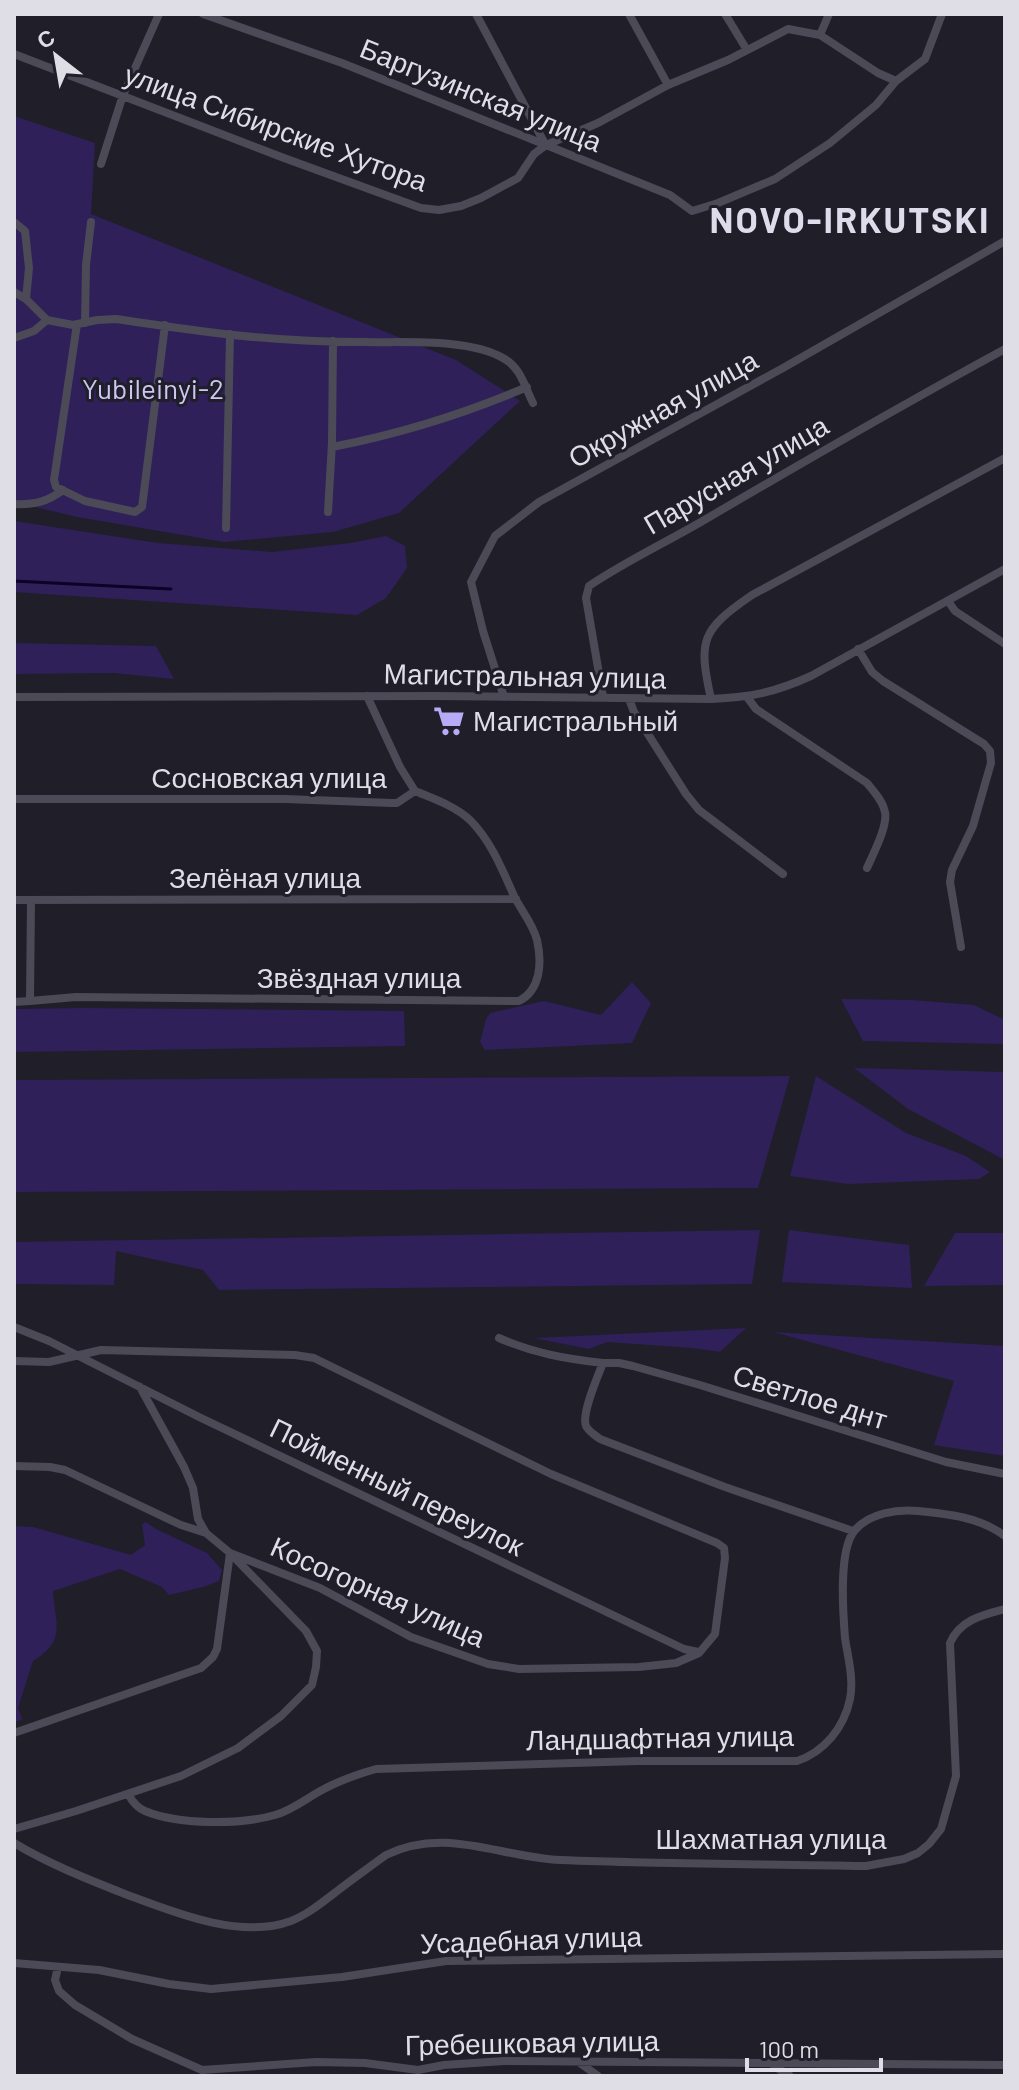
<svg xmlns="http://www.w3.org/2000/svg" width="1019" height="2090" font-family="Barlow,sans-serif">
	<rect width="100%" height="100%" fill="#201e29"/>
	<path fill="#2f2059" d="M14 116 95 143 91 214 456 360 520 401 399 513 333 532 224 542 77 517 14 502Z
		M14 521 158 543 272 552 351 543 386 536 405 546 407 568 386 598 357 615 14 592Z
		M14 643 156 646 174 679 114 673 14 674Z
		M632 982 651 1003 632 1043 485 1050 480 1042 486 1019 490 1013 544 1001 601 1015Z
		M841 999 912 1000 974 1005 1005 1020V1044L863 1041Z
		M82 1008 404 1011 405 1046 14 1052V1009Z
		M854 1068 1005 1072V1160L908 1109Z
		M790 1076 758 1188 14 1192V1080Z
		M816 1076 906 1133 966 1156 990 1172 979 1179 848 1184 790 1176Z
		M760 1230 752 1284 219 1290 203 1270 116 1251 114 1285 14 1284V1242Z
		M789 1230 909 1245 912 1288 782 1282Z
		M955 1233H1005V1285L924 1286Z
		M746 1328 720 1352 693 1348 607 1342 589 1349 534 1338Z
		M773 1332 1005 1346V1456L934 1445 954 1381Z
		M146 1522 156 1529 207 1553 222 1570 219 1581 203 1587 169 1595 162 1587 120 1569 53 1591C55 1624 67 1640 33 1661L18 1708 22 1719 14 1723V1526L33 1527 131 1555 145 1545 142 1524Z"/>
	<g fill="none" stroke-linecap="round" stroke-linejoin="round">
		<path stroke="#0d0127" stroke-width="3" d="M14 581 171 589"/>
		<path stroke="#4b4a56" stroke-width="8" d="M203 14 342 63 670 195 692 211 718 203 775 179 830 143 876 105 896 81 925 59 942 14
			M476 14 545 144
			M629 14 668 85
			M725 14 747 50
			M820 35 878 73 896 81
			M14 54 284 158 421 208 439 210 461 206 481 198 518 178 534 154 546 145 598 123 668 85 728 60 788 29 820 35 829 14
			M101 164 123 95 159 14
			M14 222 25 231 29 268 26 299
			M14 292 26 299 47 320 73 325 97 320 116 319C158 325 201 332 243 336 283 340 325 342 365 342 405 343 468 338 503 358 521 368 524 385 533 403
			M85 323 86 265 91 222
			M77 324 54 480 56 487 85 501 135 512 142 507 165 325
			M14 338 34 331 47 320
			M332 447C399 434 464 414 527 387
			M14 504C34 505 47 502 63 490
			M328 512 332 443 333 341
			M226 528 230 334
			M948 601 955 611 1005 644
			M858 649 872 672 883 681 984 744 990 751 991 763 973 826 952 870 950 882 961 947
			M14 697 435 696 711 699C752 697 773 693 811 676L1005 569
			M504 697 483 631 471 582 495 536 539 502 783 368 1005 241
			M603 697 586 598 589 586C626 561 667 542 706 519 805 461 904 404 1005 349
			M747 697 756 709 867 783C874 792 883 801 885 812 888 826 873 854 867 868
			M629 699 634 712 686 794 699 810 783 874
			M711 699C698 640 701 630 752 595L1005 458
			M14 799H285L392 803H397L415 791 400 767 367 696
			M14 900 516 899
			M31 900 30 1001 76 997 519 1001C541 990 542 962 537 940 533 924 521 910 514 896 502 869 491 841 470 820 455 806 434 799 415 791
			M14 1002 30 1001
			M14 1327 49 1341 199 1417 684 1649 698 1652
			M499 1338C533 1353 566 1359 603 1363 598 1376 581 1414 586 1426 589 1432 595 1435 600 1439L725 1487 853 1531
			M14 1361 49 1362 101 1350 295 1355 314 1358 551 1474 717 1543 724 1548 725 1558 715 1634 699 1653 676 1663 639 1667 519 1669 488 1664 411 1637 320 1588 230 1553 217 1649 213 1657 201 1668 14 1733
			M603 1363H619L633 1366 700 1385 946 1462 1005 1474
			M14 1466 50 1467 65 1470 181 1525 206 1533
			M128 1794C132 1801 137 1808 145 1811 178 1825 240 1825 275 1815 293 1810 308 1797 324 1789 341 1780 358 1774 376 1769L638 1761H797C824 1752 844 1728 850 1699 854 1679 848 1658 845 1638 843 1613 838 1549 855 1530 870 1513 897 1509 918 1511 949 1514 979 1517 1005 1536
			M14 1829 76 1811 181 1776 238 1748 281 1716 312 1685 316 1667 317 1651 306 1631 230 1553 206 1533 198 1519 193 1488 184 1467 140 1387
			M14 1843C49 1864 87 1879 125 1894 173 1912 240 1940 291 1921 306 1915 319 1905 332 1895 350 1881 368 1868 386 1855 445 1826 499 1857 560 1860 662 1864 764 1864 866 1866L904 1859 918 1853 929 1844 941 1829 956 1776 950 1643C960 1620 982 1615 1005 1609
			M14 1963 99 1970 169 1984 211 1989 342 1977 446 1961 1005 1954
			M58 1967 55 1980 59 1991 75 2005 132 2039 202 2070 316 2062 365 2063 418 2070 444 2065 504 2061 1005 2065
			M580 2063 598 2076
			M774 2066 790 2076"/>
	</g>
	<defs>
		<symbol id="supermarket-bare" viewBox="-9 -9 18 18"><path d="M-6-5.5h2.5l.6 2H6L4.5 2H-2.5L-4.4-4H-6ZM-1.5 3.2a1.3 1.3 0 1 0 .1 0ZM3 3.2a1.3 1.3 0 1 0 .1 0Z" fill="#b7abf8" stroke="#201e29" stroke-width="2.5" paint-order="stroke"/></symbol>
	</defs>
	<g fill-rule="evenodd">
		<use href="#supermarket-bare" x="427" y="699" width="44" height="44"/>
	</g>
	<g text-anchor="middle" stroke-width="6" stroke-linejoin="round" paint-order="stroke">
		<g font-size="28" fill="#dfdee6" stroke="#201e29">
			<text transform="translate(481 95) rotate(22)" y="10">Баргузинская улица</text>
			<text transform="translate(276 128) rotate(20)" y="10">улица Сибирские Хутора</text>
			<text transform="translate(663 409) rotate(-29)" y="10">Окружная улица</text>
			<text transform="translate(736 475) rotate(-30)" y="10">Парусная улица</text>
			<text transform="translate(525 676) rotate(1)" y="10">Магистральная улица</text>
			<text x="269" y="788">Сосновская улица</text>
			<text x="265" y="888">Зелёная улица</text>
			<text x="359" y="988">Звёздная улица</text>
			<text transform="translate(810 1397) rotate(17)" y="10">Светлое днт</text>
			<text transform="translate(397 1487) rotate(26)" y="10">Пойменный переулок</text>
			<text transform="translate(378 1592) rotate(24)" y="10">Косогорная улица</text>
			<text transform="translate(660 1738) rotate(-1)" y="10">Ландшафтная улица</text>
			<text x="771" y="1849">Шахматная улица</text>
			<text transform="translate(531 1940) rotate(-2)" y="10">Усадебная улица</text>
			<text transform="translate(532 2043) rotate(-1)" y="10">Гребешковая улица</text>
		</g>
		<g font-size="28" fill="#cdc7f4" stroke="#201e29">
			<text x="153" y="399">Yubileinyi-2</text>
		</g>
		<g font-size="28" fill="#dfdee6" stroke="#201e29" text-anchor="start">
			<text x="473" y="731">Магистральный</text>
		</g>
		<g font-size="36" font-weight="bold" letter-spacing="2" fill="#dedceb" stroke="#201e29">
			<text x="850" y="233">NOVO-IRKUTSKI</text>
		</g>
	</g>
	<rect width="1019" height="2090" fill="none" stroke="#dfdee6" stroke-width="32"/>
	<g transform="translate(56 56) rotate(329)" stroke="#201e29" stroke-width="6" paint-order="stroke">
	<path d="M0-6L14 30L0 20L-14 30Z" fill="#dfdee6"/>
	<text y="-12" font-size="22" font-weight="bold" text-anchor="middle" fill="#dfdee6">С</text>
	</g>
	<path d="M747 2058v12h134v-12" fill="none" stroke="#dfdee6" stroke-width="4"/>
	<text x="759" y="2058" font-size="24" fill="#dfdee6" stroke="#201e29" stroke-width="6" paint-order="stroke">100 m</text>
</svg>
